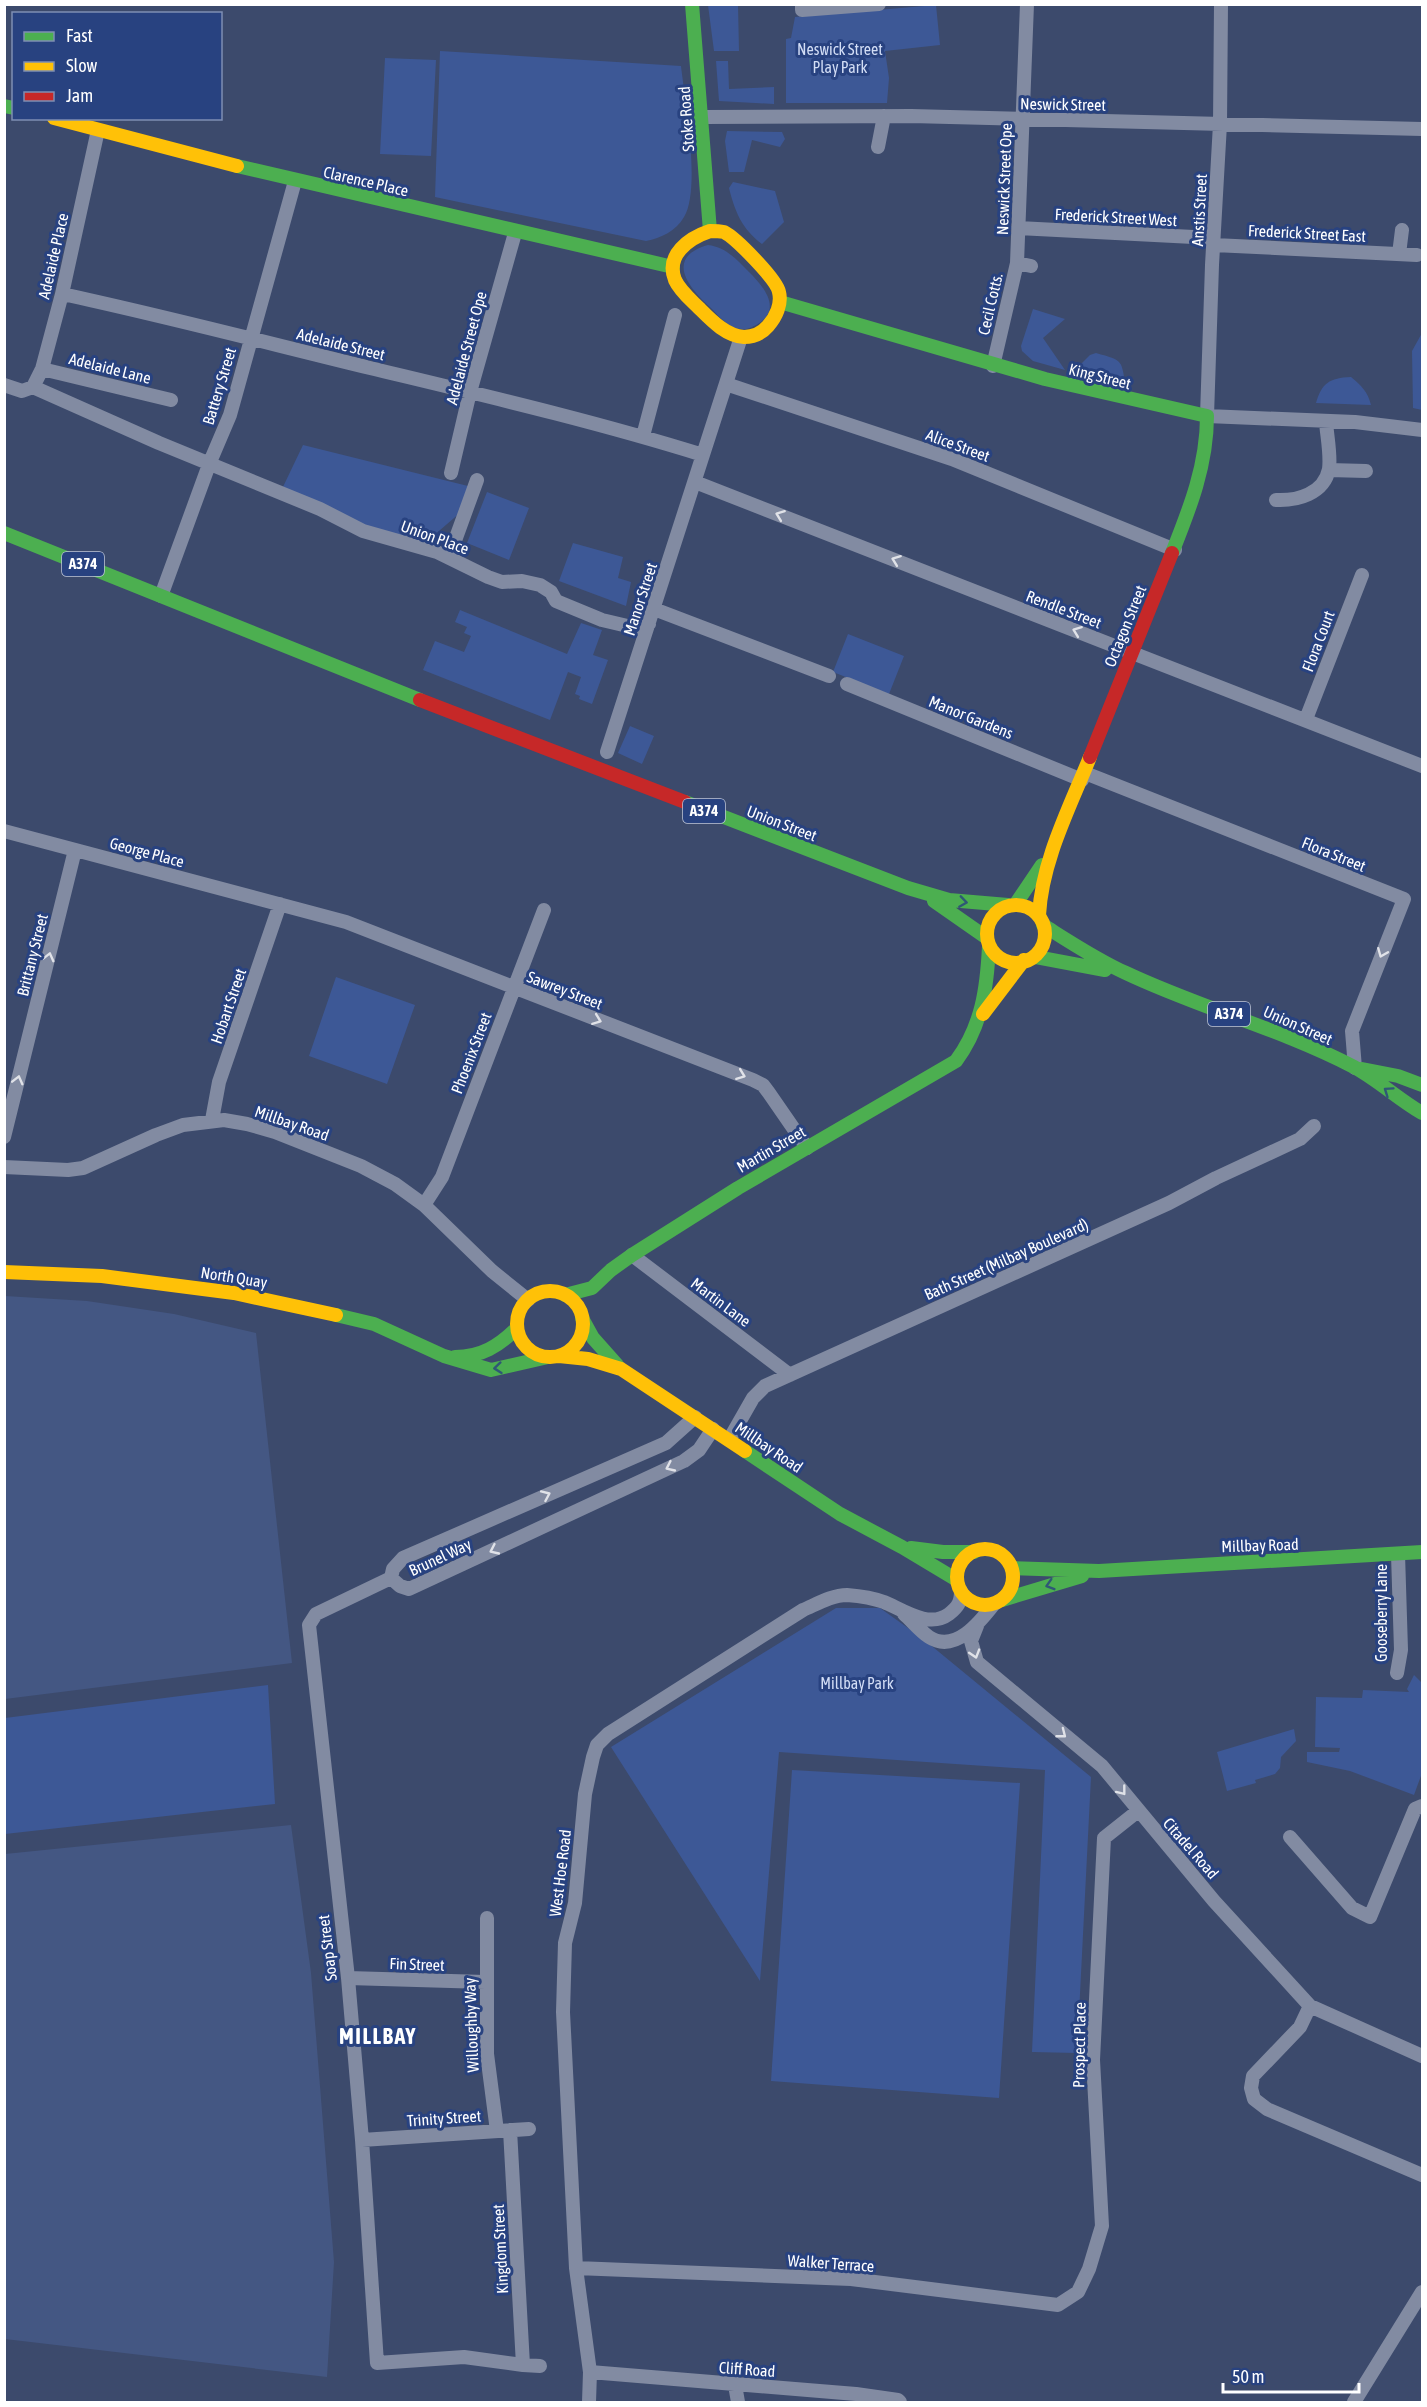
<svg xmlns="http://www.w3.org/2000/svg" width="1427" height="2407" font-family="'Asap Condensed',sans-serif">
	<rect width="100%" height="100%" fill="#3c4a6c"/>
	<path fill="#3d5896" d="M708 5H738L739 51H714Z
		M936 5 940 45 885 51 889 78 887 103H786V39L791 38 795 17Z
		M440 51 681 66C685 101 701 189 684 217 676 231 661 238 646 241L435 197Z
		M385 58 436 60 431 156 380 154Z
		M716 61H728L729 89 774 87V104L719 101Z
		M727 131 782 132 785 139 780 147 752 140 744 172H729L725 141Z
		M733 182 775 191 784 222 762 244C742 229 735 212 729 188Z
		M708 245C726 247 737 260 749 272 765 288 784 311 754 326 751 328 744 330 741 329 729 329 719 316 711 308 690 289 663 258 708 245Z
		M1033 309 1065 319 1043 338 1065 370 1033 361 1022 351 1021 346Z
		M1422 333V410L1413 408 1412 351Z
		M1096 353C1124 361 1121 359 1126 388L1073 372 1090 355Z
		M1351 377C1361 385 1368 392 1371 405L1316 403C1322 383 1329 378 1351 377Z
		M303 445 468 486 461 512 425 543 376 530 282 489Z
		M487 492 529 508 509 560 467 543Z
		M573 543 623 557 618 578 631 582 626 606 559 581Z
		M460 610 567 654 581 623 602 630 593 655 608 660 592 704 579 699 580 696 575 694 581 677 568 672 550 720 423 670 435 641 464 652 471 636 464 633 467 627 455 622Z
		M848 634 904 656 889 694 833 672Z
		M630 726 654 736 642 764 618 753Z
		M336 977 415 1005 387 1084 309 1056Z
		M836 1608H880L922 1638 1091 1777 1077 2053 1032 2052 1045 1770 779 1752 760 1981 611 1747Z
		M1414 1675 1422 1683V1773L1414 1795 1350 1771 1307 1762V1752H1339L1340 1748 1315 1747 1316 1697 1362 1698 1363 1690 1409 1692 1407 1689Z
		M268 1685 275 1804 5 1834V1718Z
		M1294 1729 1296 1741 1281 1757 1280 1768 1275 1774 1255 1780 1256 1783 1227 1791 1217 1752Z
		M792 1770 1020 1783 999 2098 771 2081Z"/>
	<path fill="#445783" d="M5 1296 87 1301 174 1314 256 1333 292 1663 5 1699Z
		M291 1825 311 1973 334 2262 327 2377 5 2339V1854Z"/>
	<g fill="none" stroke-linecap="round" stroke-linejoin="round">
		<path stroke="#828ba2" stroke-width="14" d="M802 4V10L879 4
			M1221 4 1220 124 1212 265 1207 416 1355 422 1422 430
			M703 117 911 116 1422 129
			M878 147 884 116
			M1018 228 1213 238
			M1214 245 1417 255
			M1399 254 1402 230
			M1017 263 1027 4
			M62 294C165 316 267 343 370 368 482 395 594 421 703 455
			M993 366 1017 263 1031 266
			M42 369 171 400
			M726 384 952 459 1175 550
			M4 385 22 391 33 387 42 369 62 294 98 130
			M33 387 159 443 320 509 363 531 437 552 488 577 502 582 522 581 540 585 551 592 556 601 602 620 636 628 649 624
			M643 436 675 315
			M1329 470 1366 471
			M451 473 470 392 515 233
			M695 482 1422 766
			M1276 500C1297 501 1324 494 1329 469 1331 455 1327 436 1326 422
			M449 557 477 480
			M161 596 210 462 230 415 295 181
			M654 609 829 676
			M847 684 1082 780
			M1306 719 1362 575
			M607 752 741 337
			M1085 773 1404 899 1352 1031 1355 1068
			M4 831 346 922 753 1080 763 1085 769 1093 807 1148
			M212 1120 219 1082 280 904
			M4 1137 75 850
			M4 1167 68 1170 83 1168 156 1135 183 1125 224 1120 247 1124 275 1132 361 1166 395 1184 424 1205 492 1271 528 1300
			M424 1205 442 1177 544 910
			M632 1255 790 1375
			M695 1417 666 1443 403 1558 393 1569 391 1578 400 1586 409 1589 684 1461 699 1450 713 1429
			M729 1440 753 1398 765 1386 1169 1203 1216 1178 1300 1139 1314 1126
			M391 1578 316 1614 309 1625 348 1978 362 2140 377 2363 464 2357 523 2365
			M904 1614C912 1621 920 1631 929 1637 955 1654 980 1622 994 1604
			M977 1626 971 1641 977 1662 1102 1766 1214 1901 1310 2006 1422 2056
			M1397 1673 1401 1650 1398 1554
			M1290 1837 1352 1908 1370 1917 1415 1809 1422 1806
			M487 1918V2054L497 2131
			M348 1978 485 1982
			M1310 2006 1300 2027 1253 2076 1251 2088 1254 2099 1267 2109 1422 2175
			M510 2130 523 2365 540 2366
			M362 2140 529 2129
			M576 2268 851 2279 1058 2305 1078 2292 1089 2269 1102 2226 1093 2060 1104 1838 1138 1811
			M590 2372 856 2394 898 2400 900 2402
			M735 2385 738 2402
			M589 2402 590 2372 576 2268 563 2012 565 1943 575 1903 585 1794 593 1757 597 1745 608 1734 803 1610C817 1604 832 1595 847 1595 859 1596 873 1598 884 1602 903 1610 929 1629 949 1614 958 1607 961 1602 961 1591
			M1354 2402 1422 2292"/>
		<path stroke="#4caf50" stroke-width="14" d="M692 4 710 231
			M4 106 14 108
			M237 166 673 267
			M780 302 1045 379 1207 416C1207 465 1190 508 1172 553
			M4 533 420 700
			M685 802 908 888 949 900 1008 905
			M934 901 987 938
			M1015 905 1042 865
			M1043 925C1070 942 1097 960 1126 973 1200 1008 1281 1029 1354 1067 1378 1080 1398 1099 1422 1113
			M1036 957 1105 970
			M1362 1069 1398 1076 1422 1085
			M565 1295 592 1288 611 1270 632 1255 738 1188 956 1061C982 1026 987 988 989 946
			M336 1315 374 1324 444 1356 491 1370 548 1357
			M582 1318 593 1338 617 1365
			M455 1357C481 1357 499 1346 517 1328
			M745 1451 840 1514 902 1547 957 1580
			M911 1548 943 1552H974
			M1012 1568 1099 1571 1422 1552
			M1002 1600 1082 1576"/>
		<path stroke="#ffc107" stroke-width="14" d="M54 118 237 166
			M710 231C714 231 719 231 724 232 736 238 777 280 779 292 782 304 776 317 768 326 762 333 754 337 744 337 726 336 711 320 699 308 691 300 680 291 675 280 665 255 689 238 710 231Z
			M987 934a29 29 0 1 1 58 0a29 29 0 1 1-58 0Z
			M1039 915C1042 860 1070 807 1090 757
			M983 1014 1024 960
			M4 1272 102 1276 234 1293 336 1315
			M517 1324a33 33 0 1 1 66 0a33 33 0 1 1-66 0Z
			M559 1356 588 1359 621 1369 745 1451
			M957 1577a28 28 0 1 1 56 0a28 28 0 1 1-56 0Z"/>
		<path stroke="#c62828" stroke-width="14" d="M420 700 685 802
			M1090 757 1172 553"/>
	</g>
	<defs><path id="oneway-chevron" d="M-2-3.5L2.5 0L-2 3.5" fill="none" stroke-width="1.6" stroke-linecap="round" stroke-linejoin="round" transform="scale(1.5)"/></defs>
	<g stroke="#e0e2e8">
		<use href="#oneway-chevron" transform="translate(780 515) rotate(-159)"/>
		<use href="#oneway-chevron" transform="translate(896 560) rotate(-159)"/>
		<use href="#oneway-chevron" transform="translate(1077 631) rotate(-159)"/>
		<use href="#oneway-chevron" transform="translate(1382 953) rotate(112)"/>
		<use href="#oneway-chevron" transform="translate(49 957) rotate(-76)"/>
		<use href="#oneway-chevron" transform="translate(597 1020) rotate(21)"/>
		<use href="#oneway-chevron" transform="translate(741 1075) rotate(21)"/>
		<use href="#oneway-chevron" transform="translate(18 1080) rotate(-76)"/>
		<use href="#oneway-chevron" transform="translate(670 1467) rotate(155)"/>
		<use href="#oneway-chevron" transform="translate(546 1495) rotate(-24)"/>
		<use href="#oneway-chevron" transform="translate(494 1550) rotate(155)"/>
		<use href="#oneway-chevron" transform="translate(975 1654) rotate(73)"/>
		<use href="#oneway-chevron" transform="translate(1062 1734) rotate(38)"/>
		<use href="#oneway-chevron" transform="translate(1122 1791) rotate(52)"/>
	</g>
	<g stroke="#2f5876">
		<use href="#oneway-chevron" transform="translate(963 902) rotate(8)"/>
		<use href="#oneway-chevron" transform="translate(1388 1091) rotate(-145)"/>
		<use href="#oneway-chevron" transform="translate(498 1368) rotate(174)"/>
		<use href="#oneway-chevron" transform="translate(1050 1585) rotate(163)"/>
	</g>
	<g text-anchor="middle" stroke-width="6" stroke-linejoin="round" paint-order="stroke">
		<g fill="#284280" stroke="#bec6d9" stroke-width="1.5">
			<rect x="62" y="552" width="42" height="24" rx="4.5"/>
			<rect x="683" y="799" width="42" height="24" rx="4.5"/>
			<rect x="1208" y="1002" width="42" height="24" rx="4.5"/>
		</g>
		<g font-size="15" font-weight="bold" fill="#fff">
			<text x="83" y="569">A374</text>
			<text x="704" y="816">A374</text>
			<text x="1229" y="1019">A374</text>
		</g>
		<g font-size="16" fill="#d2ddf5" stroke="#284280">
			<text x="840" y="55">Neswick Street<tspan x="840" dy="18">Play Park</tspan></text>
			<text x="857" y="1689">Millbay Park</text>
		</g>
		<g font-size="16" fill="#fff" stroke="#284280">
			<text transform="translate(1063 104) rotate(1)" y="6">Neswick Street</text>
			<text transform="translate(686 119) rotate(-94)" y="6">Stoke Road</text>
			<text transform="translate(1004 179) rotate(-88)" y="6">Neswick Street Ope</text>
			<text transform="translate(366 181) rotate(13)" y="6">Clarence Place</text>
			<text transform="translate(1199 210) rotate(-87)" y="6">Anstis Street</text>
			<text transform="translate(1116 217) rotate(3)" y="6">Frederick Street West</text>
			<text transform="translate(1307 233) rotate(3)" y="6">Frederick Street East</text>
			<text transform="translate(53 256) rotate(-77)" y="6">Adelaide Place</text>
			<text transform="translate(990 304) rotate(-77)" y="6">Cecil Cotts.</text>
			<text transform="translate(341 344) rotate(14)" y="6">Adelaide Street</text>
			<text transform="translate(466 348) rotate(-75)" y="6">Adelaide Street Ope</text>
			<text transform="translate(110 368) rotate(14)" y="6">Adelaide Lane</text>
			<text transform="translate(1100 376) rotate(14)" y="6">King Street</text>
			<text transform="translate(219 386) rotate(-73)" y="6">Battery Street</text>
			<text transform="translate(958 445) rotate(20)" y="6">Alice Street</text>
			<text transform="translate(435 537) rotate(20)" y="6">Union Place</text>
			<text transform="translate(640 599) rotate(-72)" y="6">Manor Street</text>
			<text transform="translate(1064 609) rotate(21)" y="6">Rendle Street</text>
			<text transform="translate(1125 626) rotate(-68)" y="6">Octagon Street</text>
			<text transform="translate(1318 641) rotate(-69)" y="6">Flora Court</text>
			<text transform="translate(971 717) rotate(22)" y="6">Manor Gardens</text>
			<text transform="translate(782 823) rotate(21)" y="6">Union Street</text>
			<text transform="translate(147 852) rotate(15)" y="6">George Place</text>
			<text transform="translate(1334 854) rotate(22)" y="6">Flora Street</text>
			<text transform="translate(32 955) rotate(-76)" y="6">Brittany Street</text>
			<text transform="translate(565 990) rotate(21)" y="6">Sawrey Street</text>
			<text transform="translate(228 1006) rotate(-71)" y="6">Hobart Street</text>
			<text transform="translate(1298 1025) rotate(24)" y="6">Union Street</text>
			<text transform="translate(471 1053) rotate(-69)" y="6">Phoenix Street</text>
			<text transform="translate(292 1123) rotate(19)" y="6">Millbay Road</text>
			<text transform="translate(771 1149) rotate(-30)" y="6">Martin Street</text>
			<text transform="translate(1006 1259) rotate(-24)" y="6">Bath Street (Milbay Boulevard)</text>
			<text transform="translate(234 1277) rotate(9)" y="6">North Quay</text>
			<text transform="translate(721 1302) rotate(37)" y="6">Martin Lane</text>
			<text transform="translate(769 1447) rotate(34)" y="6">Millbay Road</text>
			<text transform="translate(1260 1545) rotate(-2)" y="6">Millbay Road</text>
			<text transform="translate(440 1557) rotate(-25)" y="6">Brunel Way</text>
			<text transform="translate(1381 1613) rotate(-90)" y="6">Gooseberry Lane</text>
			<text transform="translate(1191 1848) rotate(49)" y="6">Citadel Road</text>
			<text transform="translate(560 1873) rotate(-83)" y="6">West Hoe Road</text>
			<text transform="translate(327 1948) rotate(-97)" y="6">Soap Street</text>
			<text transform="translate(417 1964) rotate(2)" y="6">Fin Street</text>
			<text transform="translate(471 2025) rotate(-92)" y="6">Willoughby Way</text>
			<text transform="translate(1079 2045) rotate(-89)" y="6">Prospect Place</text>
			<text transform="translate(444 2118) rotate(-4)" y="6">Trinity Street</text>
			<text transform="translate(500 2249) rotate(-93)" y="6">Kingdom Street</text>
			<text transform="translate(831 2263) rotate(4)" y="6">Walker Terrace</text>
			<text transform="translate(747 2369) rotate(4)" y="6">Cliff Road</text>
		</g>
		<g font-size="22" font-weight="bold" letter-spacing="1.5" fill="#fff" stroke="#284280">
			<text x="378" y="2044">MILLBAY</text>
		</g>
	</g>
	<rect width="1427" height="2407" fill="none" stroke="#ffffff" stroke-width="12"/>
	<rect x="12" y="12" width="210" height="108" fill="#284280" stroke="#7e8eb3" stroke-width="1.5"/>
	<rect x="24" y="32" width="30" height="9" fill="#4caf50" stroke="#7e8eb3" stroke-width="1.5"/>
	<text x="66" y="42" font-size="18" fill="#ffffff">Fast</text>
	<rect x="24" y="62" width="30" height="9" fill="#ffc107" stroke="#7e8eb3" stroke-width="1.5"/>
	<text x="66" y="72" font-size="18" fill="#ffffff">Slow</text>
	<rect x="24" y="92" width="30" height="9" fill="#c62828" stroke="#7e8eb3" stroke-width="1.5"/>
	<text x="66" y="102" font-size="18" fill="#ffffff">Jam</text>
	<path d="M1223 2383v9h136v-9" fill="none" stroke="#ffffff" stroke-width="3"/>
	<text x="1232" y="2383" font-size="18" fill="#ffffff" stroke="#284280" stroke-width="4.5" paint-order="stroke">50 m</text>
</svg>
